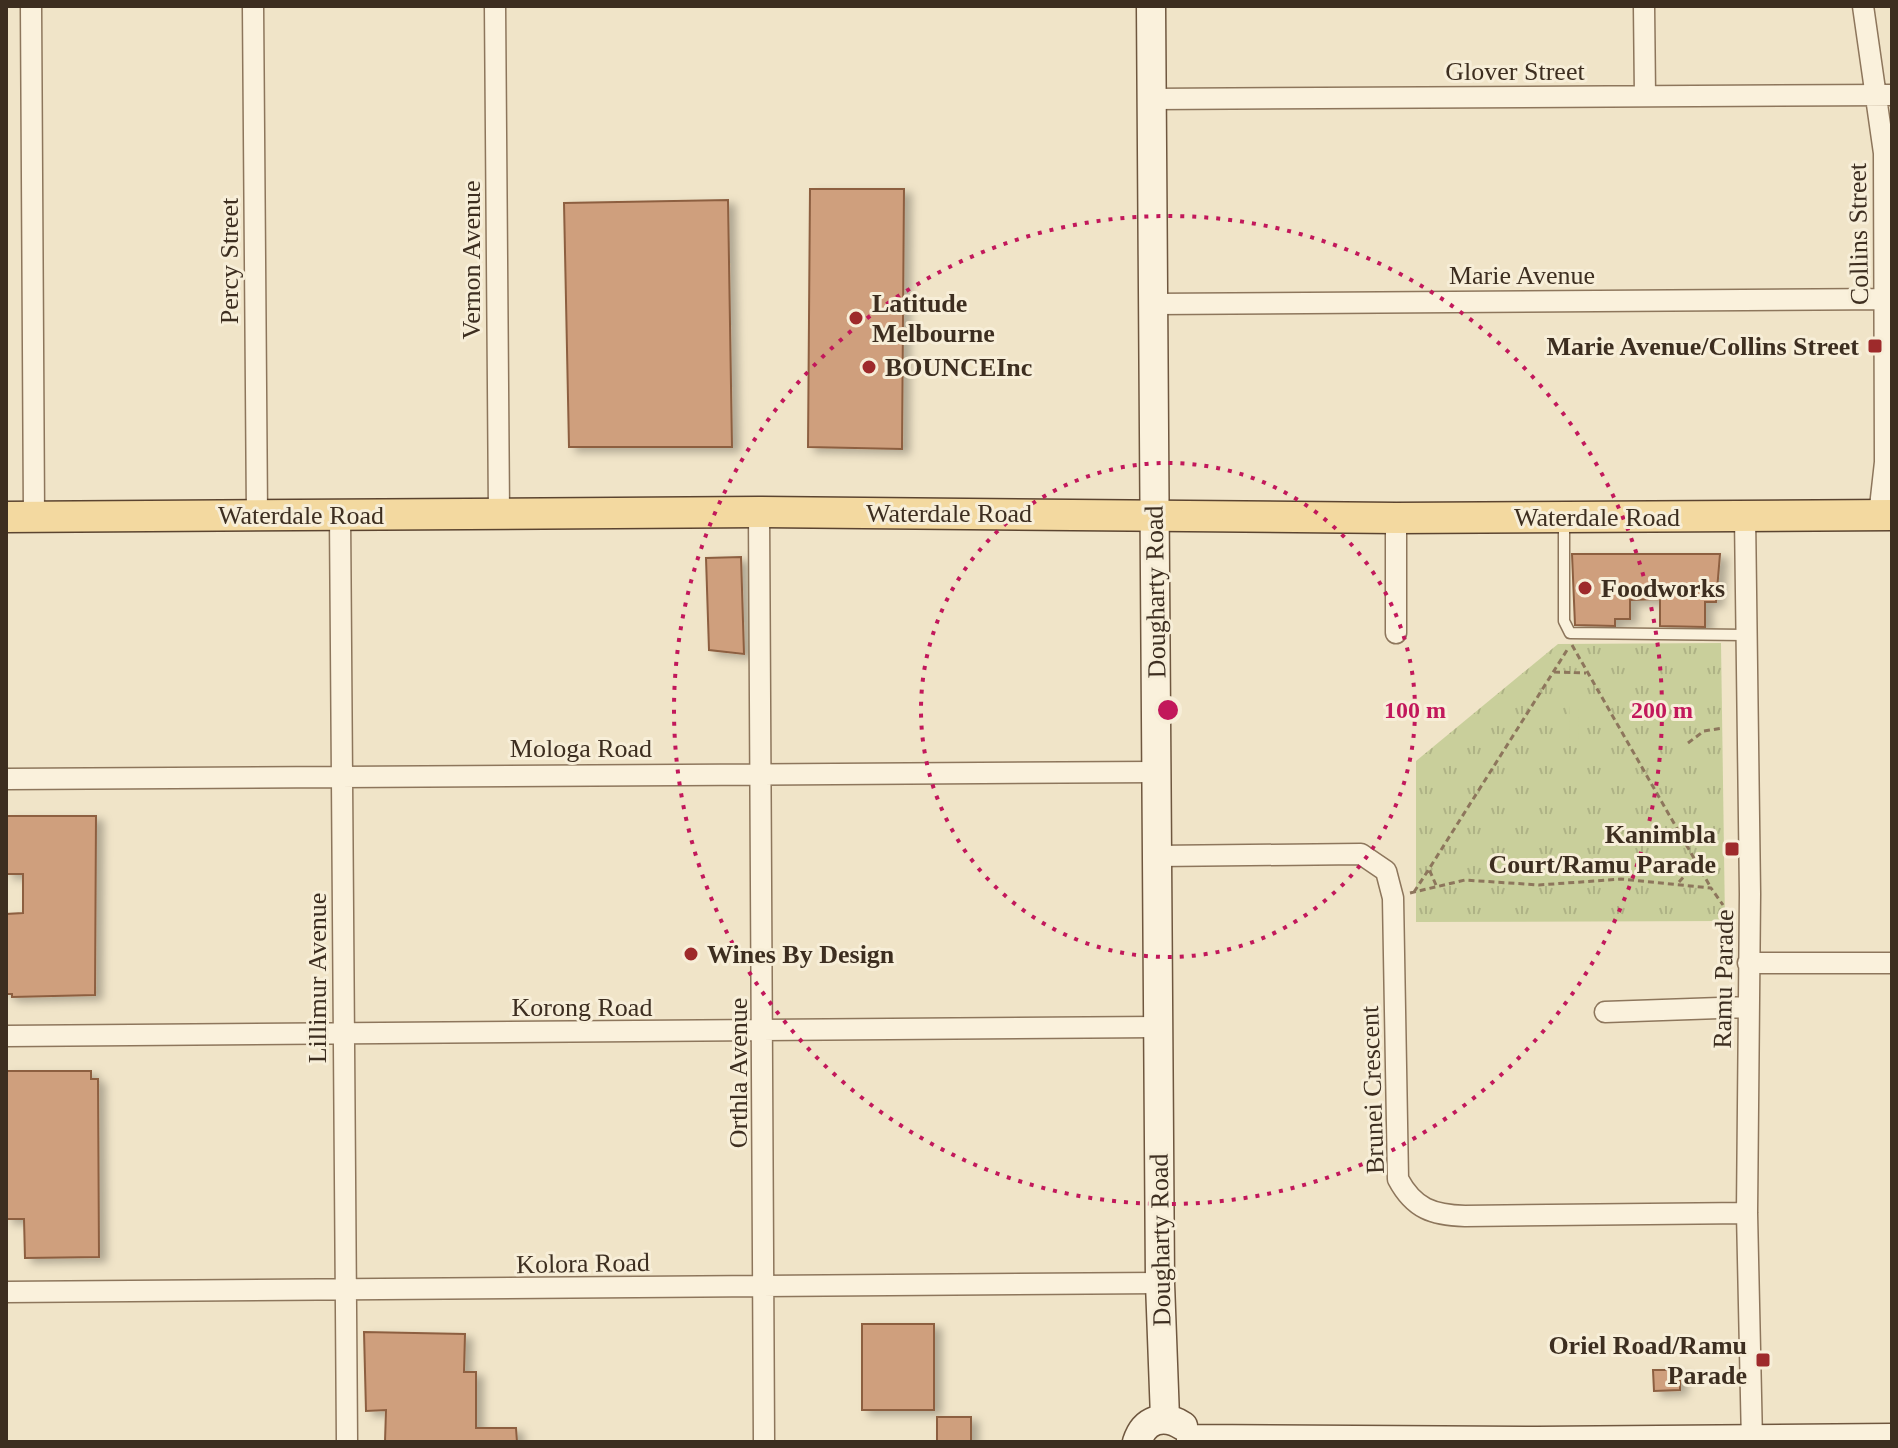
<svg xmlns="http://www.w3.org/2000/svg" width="1898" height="1448" font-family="Georgia,serif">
	<defs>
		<pattern id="park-tufts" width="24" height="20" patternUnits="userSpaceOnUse" patternTransform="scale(2)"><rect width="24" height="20" fill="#c9cf9b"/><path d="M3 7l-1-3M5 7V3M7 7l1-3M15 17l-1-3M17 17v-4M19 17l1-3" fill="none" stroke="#aeb285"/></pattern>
		<filter id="shadow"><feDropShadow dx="7" dy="4.5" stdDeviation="4" flood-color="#0004"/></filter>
	</defs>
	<rect width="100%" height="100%" fill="#f0e4c8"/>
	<path fill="url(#park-tufts)" d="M1721 643 1725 921 1416 922V761L1558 644Z"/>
	<path fill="#c9cf9b" d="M1569 705H1578L1579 741 1570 742Z"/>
	<path fill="#cf9f7d" stroke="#8d5f41" stroke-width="2" filter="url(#shadow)" d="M810 189H904L902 449 808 447Z
		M728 200 732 447H569L564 203Z
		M1572 554H1720L1716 602H1705V627L1660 626V599L1630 600V619H1615V626L1575 625Z
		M741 557 744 654 709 650 706 558Z
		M6 816H96L95 995 12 997V994H6V914L23 913V874H6Z
		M6 1071H91V1079H98L99 1257 25 1258 24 1219H6Z
		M862 1324H934V1410H862Z
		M364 1332 465 1334 464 1372H476V1428H516L517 1442H385L386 1410 366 1411Z
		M1653 1370H1680V1390L1654 1391Z
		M937 1417H971V1442H937Z"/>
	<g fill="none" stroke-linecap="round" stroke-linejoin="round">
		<defs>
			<path id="lane" d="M1564 520V621L1570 633 1745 635"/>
			<path id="street" d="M31 6 34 516
				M253 6 257 515
				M495 6 499 513
				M1644 6 1645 96
				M1863 6 1884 153 1885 462 1879 516
				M1152 99 1892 95
				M1153 304 1892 299
				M759 512 764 1442
				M340 515 347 1442
				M1745 516 1750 894 1747 1213 1752 1442
				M1396 518V633
				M6 779 1156 772
				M1157 856 1361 854 1386 871 1393 898 1398 1179C1414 1209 1433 1215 1465 1216L1747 1213
				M1748 963H1892
				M1605 1012 1748 1007
				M6 1036 1158 1027
				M6 1292 1160 1283"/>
			<path id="secondary" d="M1151 6 1160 1283 1165 1418
				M1191 1439 1537 1441 1892 1438
				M1137 1442C1144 1420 1163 1413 1183 1426"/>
			<path id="primary" d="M6 517 759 512 1396 518 1892 515"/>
		</defs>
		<use href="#lane" stroke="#8d765c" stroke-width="13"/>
		<use href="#street" stroke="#8d765c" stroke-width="23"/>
		<use href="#secondary" stroke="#6f573f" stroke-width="31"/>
		<use href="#primary" stroke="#5b4430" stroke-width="33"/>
		<path stroke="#8d765c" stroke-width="3" stroke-dasharray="6 4" stroke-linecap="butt" d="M1572 645 1711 888
			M1554 672 1586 673
			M1688 743 1704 731 1723 728
			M1679 882 1697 862
			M1436 885 1429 869 1569 647
			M1414 892 1429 869
			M1410 893 1465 880 1539 885 1621 879 1711 888 1723 905"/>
		<use href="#lane" stroke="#faf1dc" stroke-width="10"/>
		<use href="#street" stroke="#faf1dc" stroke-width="20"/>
		<use href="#secondary" stroke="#faf1dc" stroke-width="28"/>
		<use href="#primary" stroke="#f3d9a0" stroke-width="30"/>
	</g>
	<g fill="none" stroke="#c2185b" stroke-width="4" stroke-dasharray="4 8">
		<circle cx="1168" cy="710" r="247"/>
		<circle cx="1168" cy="710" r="494"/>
	</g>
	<g fill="#9e2a2b" stroke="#f7eed8" stroke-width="3">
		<circle cx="856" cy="318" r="8"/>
		<rect x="1867" y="338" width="16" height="16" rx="4"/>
		<circle cx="869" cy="367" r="8"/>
		<circle cx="1585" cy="588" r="8"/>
		<rect x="1724" y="841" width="16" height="16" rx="4"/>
		<circle cx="691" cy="954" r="8"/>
		<rect x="1755" y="1352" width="16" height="16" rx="4"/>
	</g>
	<g text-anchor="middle" stroke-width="6" stroke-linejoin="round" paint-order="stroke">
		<g font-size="26" fill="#3d2e20" stroke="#f7eed8">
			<text x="1515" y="80">Glover Street</text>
			<text transform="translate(1858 234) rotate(-91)" y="9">Collins Street</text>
			<text transform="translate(471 260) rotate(-90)" y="9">Vernon Avenue</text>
			<text transform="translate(229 261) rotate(-90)" y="9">Percy Street</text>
			<text x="1522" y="284">Marie Avenue</text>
			<text x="949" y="522">Waterdale Road</text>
			<text x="301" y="524">Waterdale Road</text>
			<text x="1597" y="526">Waterdale Road</text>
			<text transform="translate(1155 592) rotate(-91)" y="9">Dougharty Road</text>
			<text x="581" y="757">Mologa Road</text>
			<text transform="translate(317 978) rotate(-90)" y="9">Lillimur Avenue</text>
			<text transform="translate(1723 979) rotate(-89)" y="9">Ramu Parade</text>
			<text x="582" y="1016">Korong Road</text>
			<text transform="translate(738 1073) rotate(-90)" y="9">Orthla Avenue</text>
			<text transform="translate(1372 1090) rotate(-92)" y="9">Brunei Crescent</text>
			<text transform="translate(1160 1240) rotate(-91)" y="9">Dougharty Road</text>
			<text transform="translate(583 1263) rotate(-1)" y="9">Kolora Road</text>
		</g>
		<g font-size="26" font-weight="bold" fill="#3d2e20" stroke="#f7eed8" text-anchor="start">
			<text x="872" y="312">Latitude<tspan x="872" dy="30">Melbourne</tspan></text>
			<text x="1859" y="355" text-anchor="end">Marie Avenue/Collins Street</text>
			<text x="885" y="376">BOUNCEInc</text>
			<text x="1601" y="597">Foodworks</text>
			<text x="1716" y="843" text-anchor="end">Kanimbla<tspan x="1716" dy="30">Court/Ramu Parade</tspan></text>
			<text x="707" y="963">Wines By Design</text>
			<text x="1747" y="1354" text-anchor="end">Oriel Road/Ramu<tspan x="1747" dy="30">Parade</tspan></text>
		</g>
	</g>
	<circle cx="1168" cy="710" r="12" fill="#c2185b" stroke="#f7eed8" stroke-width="4"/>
	<g font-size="24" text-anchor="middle" font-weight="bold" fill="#c2185b" stroke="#f7eed8" stroke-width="6" stroke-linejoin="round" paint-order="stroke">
		<text x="1415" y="718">100 m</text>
		<text x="1662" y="718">200 m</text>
	</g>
	<rect width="1898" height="1448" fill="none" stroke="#3d2e20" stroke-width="16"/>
</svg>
